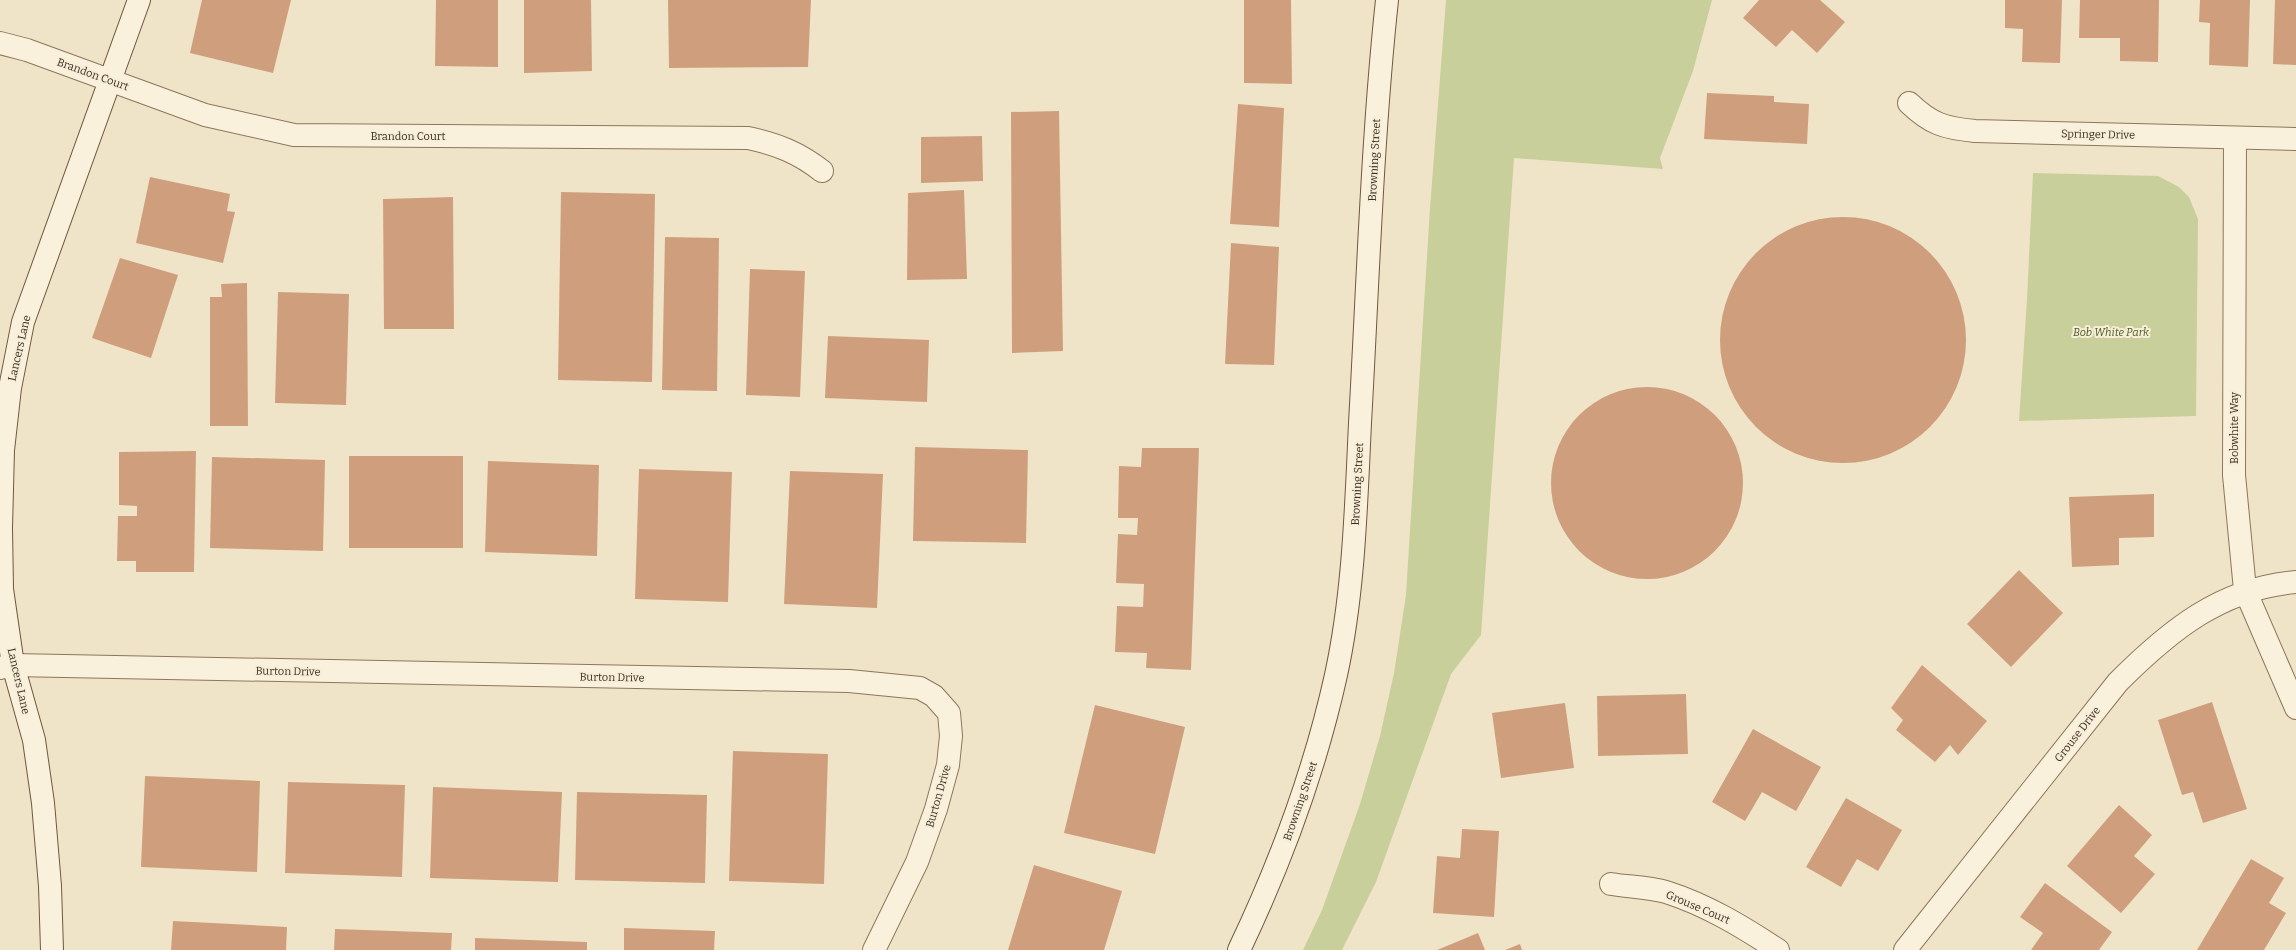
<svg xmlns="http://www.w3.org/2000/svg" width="2296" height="950" font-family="Bitter,serif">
	<rect width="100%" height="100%" fill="#f0e4c8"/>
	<path fill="#c9cf9b" d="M1446 0H1712L1693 71 1660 158 1663 169 1514 158 1481 635 1451 674 1376 882 1342 950H1303L1322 910 1360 804 1380 736 1394 673 1406 595 1430 208Z
		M2033 173 2158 176 2179 187 2189 197 2198 219 2196 416 2019 421 2027 299Z"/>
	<path fill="#cf9f7d" d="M202 0H291L273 73 190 53Z
		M436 0H498V67L435 66Z
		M524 0H591L592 71 524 73Z
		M668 0H811L808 67 669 68Z
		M1244 0H1291L1292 84 1244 83Z
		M1759 0H1820L1845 22 1817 53 1792 30 1776 47 1743 18Z
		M2005 0H2062L2060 63 2022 62 2023 29 2005 28Z
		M2080 0H2159L2158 62 2120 61V38H2079Z
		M2200 0H2250L2248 67 2209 65 2210 23 2199 22Z
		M2275 0H2296V65L2273 64Z
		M1707 93 1774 96V102L1809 104 1807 144 1704 139Z
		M1238 104 1284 108 1279 227 1230 224Z
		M1059 111 1063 351 1012 353 1011 112Z
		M982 136 983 181 921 183V137Z
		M150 177 230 194 227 211 235 212 223 263 136 243Z
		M964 190 967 279 907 280 908 193Z
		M561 192 655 194 652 382 558 380Z
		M453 197 454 329H384L383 199Z
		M1720 340a123 123 0 1 1 246 0a123 123 0 1 1-246 0Z
		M665 237 719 238 717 391 662 390Z
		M1231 243 1279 247 1274 365 1225 364Z
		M120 258 178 275 151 358 92 338Z
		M750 269 805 271 800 397 746 395Z
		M247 283 248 426H210V297H222L221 284Z
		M278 292 349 294 346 405 275 403Z
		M828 336 929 340 927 402 825 398Z
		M1551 483a96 96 0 1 1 192 0a96 96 0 1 1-192 0Z
		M915 447 1028 450 1026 543 913 541Z
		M1142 448H1199L1191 670 1146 668 1147 653 1115 652 1117 606 1143 607 1144 584 1116 583 1118 534 1137 535 1138 518H1118L1119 466 1141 467Z
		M196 451 194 572H136V561H117L118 516H137V506L119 505V452Z
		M349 456H463V548H349Z
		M212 457 325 460 323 551 210 548Z
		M488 461 599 465 597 556 485 552Z
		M639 469 732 472 728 602 635 599Z
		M790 471 883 474 877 608 784 604Z
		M2154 494V537L2119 538V565L2072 567 2069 497Z
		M2019 570 2063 613 2011 667 1967 624Z
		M1922 665 1987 721 1958 755 1950 745 1935 762 1896 730 1903 720 1891 708Z
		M1686 694 1688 754 1598 756 1597 696Z
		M2212 702 2247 809 2203 823 2193 792 2182 795 2158 720Z
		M1565 703 1574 768 1501 778 1492 713Z
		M1095 705 1185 727 1155 854 1064 833Z
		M1753 729 1821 767 1796 811 1762 792 1745 821 1712 802Z
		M733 751 828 754 824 884 729 881Z
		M145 776 260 781 257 872 141 867Z
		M288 782 405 785 402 877 285 873Z
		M433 787 562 792 558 882 430 878Z
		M577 792 707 795 705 883 575 880Z
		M1846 798 1902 830 1878 871 1857 859 1841 887 1806 867Z
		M2119 805 2152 835 2134 856 2155 874 2121 913 2067 866Z
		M1462 829 1499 831 1494 917 1433 913 1437 856 1460 858Z
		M2251 859 2284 878 2269 903 2286 913 2264 950H2197Z
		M1034 865 1122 891 1104 950H1008Z
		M2045 883 2112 932 2099 950H2031L2043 933 2020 917Z
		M173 921 287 927 286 950H171Z
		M624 928 715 931 714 950H624Z
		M335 929 452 933 451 950H334Z
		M1478 933 1485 950H1437Z
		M475 938 587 942V950H475Z
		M1520 944 1522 950H1505Z"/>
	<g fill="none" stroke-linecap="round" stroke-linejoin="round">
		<defs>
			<path id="street" d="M0 43 27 50 205 115 294 135 748 138C777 144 799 153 822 171
				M1909 103C1931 124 1944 128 1975 131L2296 139
				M2235 138 2234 475 2245 590 2296 708
				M0 668 13 665 849 681 920 688 934 696 949 713 951 736 948 765 936 809 917 862 874 950
				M1611 884C1629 887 1649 887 1666 892 1707 905 1743 927 1778 950
				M1905 950 2118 682C2169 631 2221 588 2296 582"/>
			<path id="secondary" d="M52 950 50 886 43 803 34 740 13 665 2 589 1 528 3 450 10 388 23 322 139 0
				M1239 950C1281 862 1315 770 1336 675 1354 592 1356 507 1360 423 1368 282 1372 141 1387 0"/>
		</defs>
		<use href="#street" stroke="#8d765c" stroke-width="24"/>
		<use href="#secondary" stroke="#6f573f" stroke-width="24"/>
		<use href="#street" stroke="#faf1dc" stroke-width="22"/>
		<use href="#secondary" stroke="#faf1dc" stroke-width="22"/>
	</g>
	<g text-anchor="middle" stroke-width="4" stroke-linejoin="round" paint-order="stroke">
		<g font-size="11" fill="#3d2e20" stroke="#f7eed8">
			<text transform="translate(93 74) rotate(20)" y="4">Brandon Court</text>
			<text transform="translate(2098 134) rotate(1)" y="4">Springer Drive</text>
			<text x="408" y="140">Brandon Court</text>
			<text transform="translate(1374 160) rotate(-87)" y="4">Browning Street</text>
			<text transform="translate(19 348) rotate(-77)" y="4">Lancers Lane</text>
			<text transform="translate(2234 428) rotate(-90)" y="4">Bobwhite Way</text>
			<text transform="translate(1357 484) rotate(-87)" y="4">Browning Street</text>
			<text transform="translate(288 671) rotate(1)" y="4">Burton Drive</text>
			<text transform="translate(612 677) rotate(1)" y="4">Burton Drive</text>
			<text transform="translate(19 681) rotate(77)" y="4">Lancers Lane</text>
			<text transform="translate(2077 734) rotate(-52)" y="4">Grouse Drive</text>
			<text transform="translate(938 796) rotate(-74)" y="4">Burton Drive</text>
			<text transform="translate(1300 801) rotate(-71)" y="4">Browning Street</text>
			<text transform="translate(1698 907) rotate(23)" y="4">Grouse Court</text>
		</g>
		<g font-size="11" font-style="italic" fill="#4d5a26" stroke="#f7eed8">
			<text x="2111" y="336">Bob White Park</text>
		</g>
	</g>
</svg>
